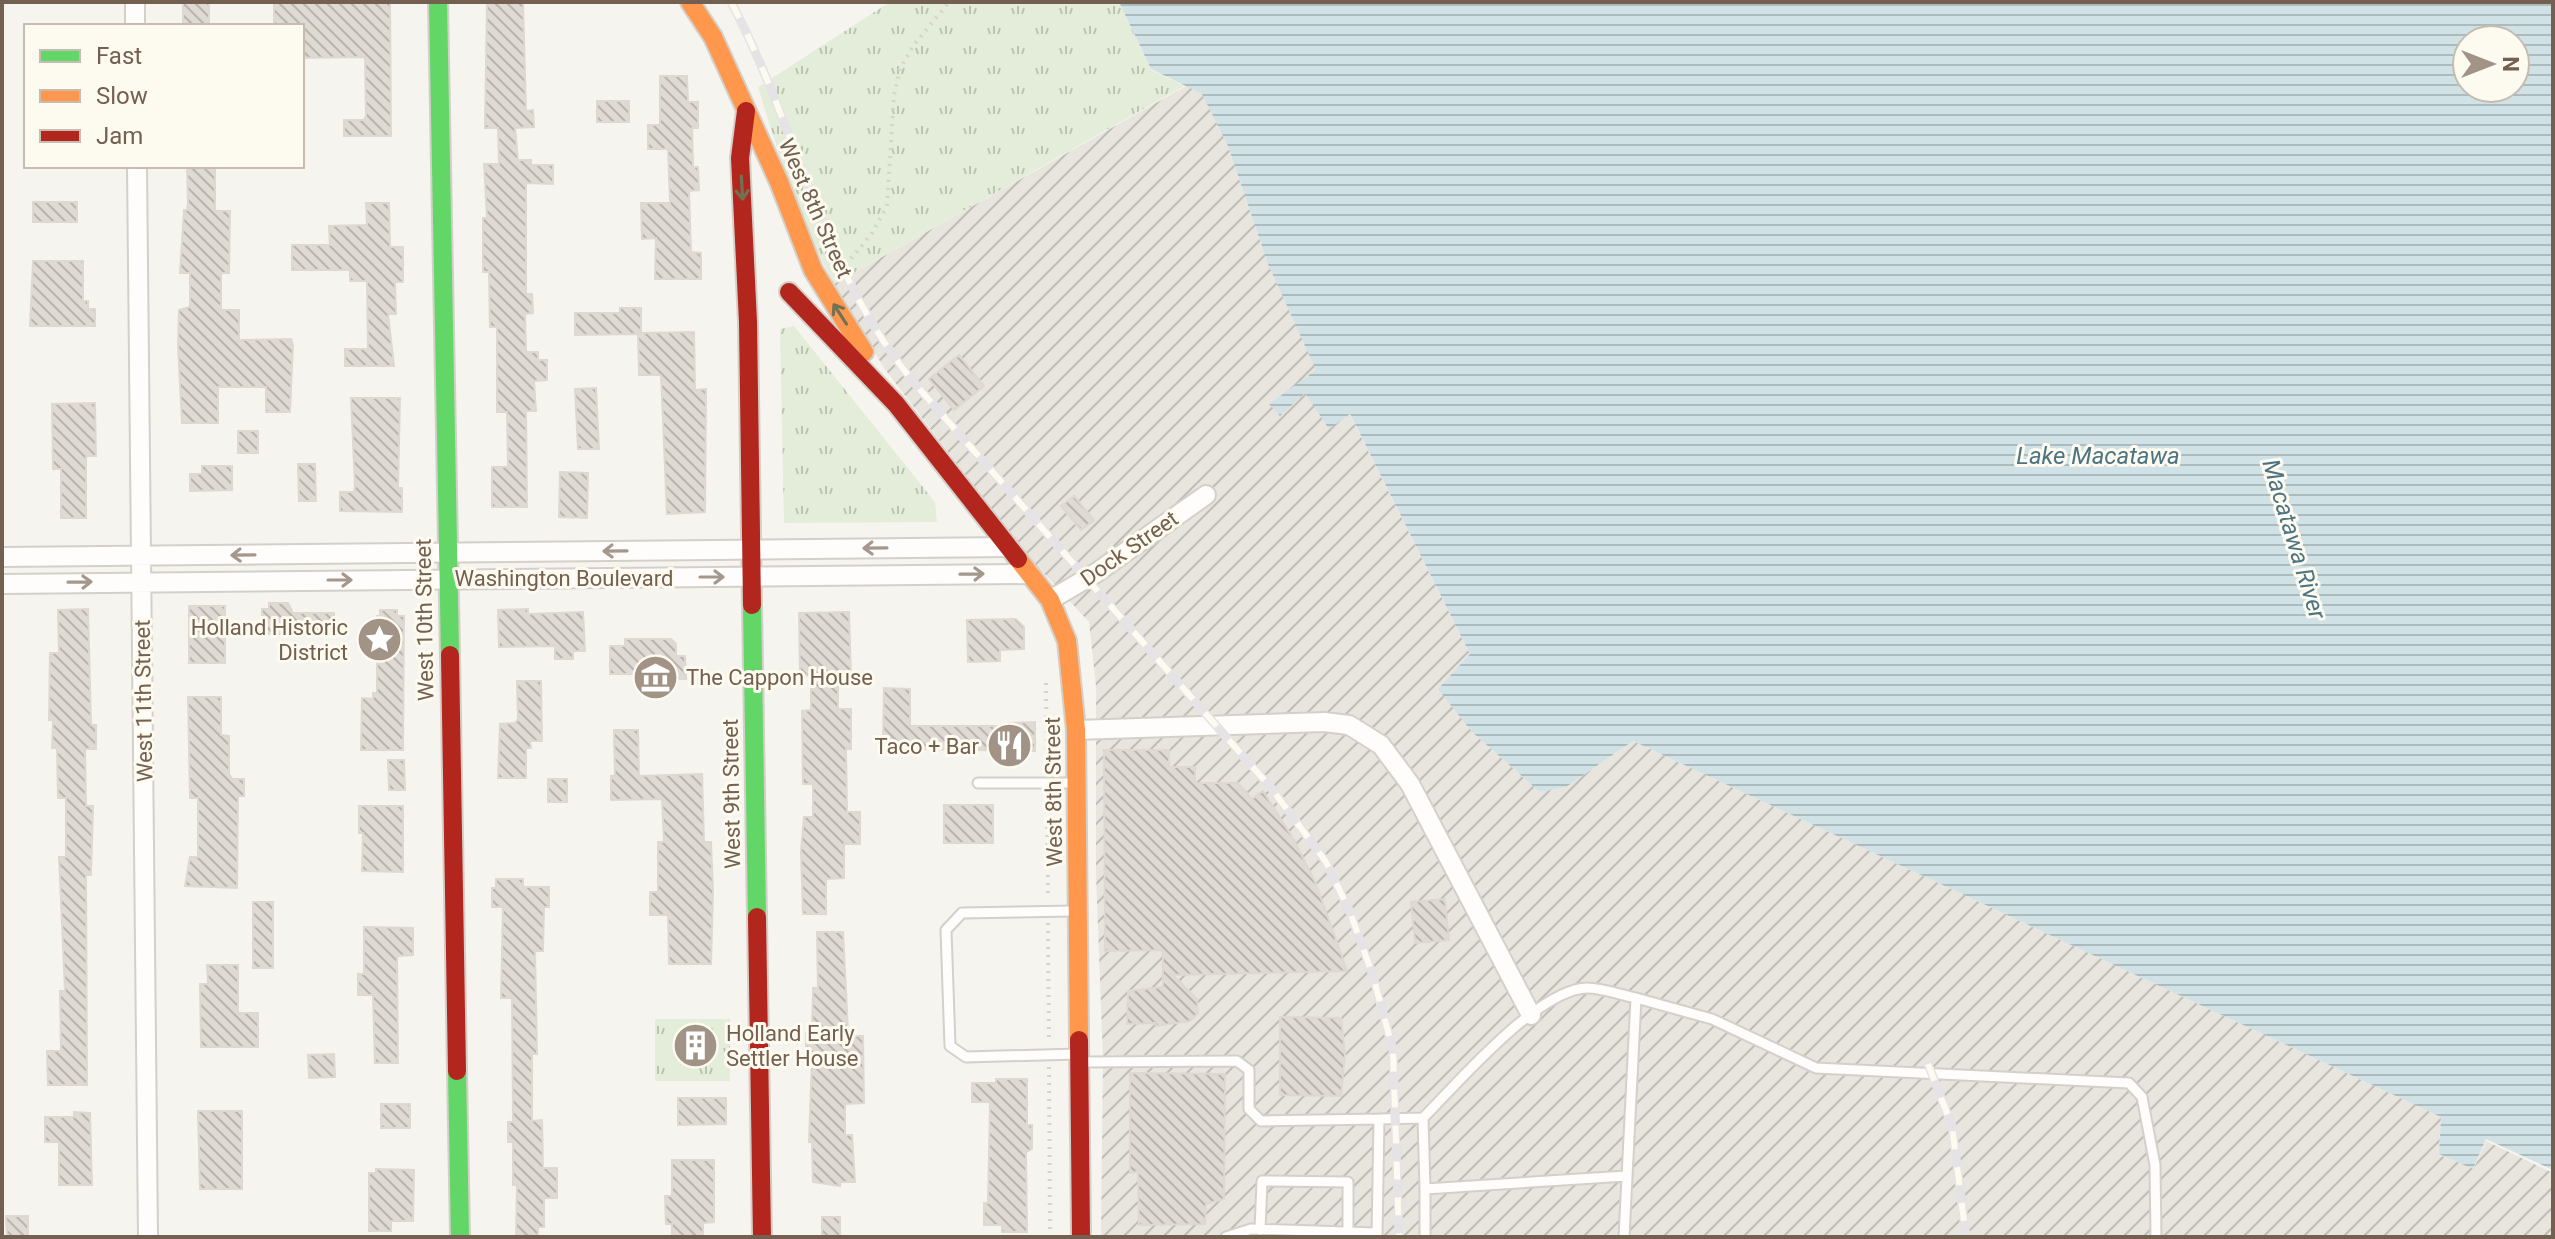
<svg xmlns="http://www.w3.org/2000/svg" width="2555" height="1239" font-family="Roboto,sans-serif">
	<defs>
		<pattern id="industrial-furrows" width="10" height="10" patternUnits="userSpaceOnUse" patternTransform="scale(2)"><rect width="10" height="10" fill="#e8e5df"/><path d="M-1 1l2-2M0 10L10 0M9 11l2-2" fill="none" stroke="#c0bdb7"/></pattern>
		<pattern id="grass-tufts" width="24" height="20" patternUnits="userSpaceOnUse" patternTransform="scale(2)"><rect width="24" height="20" fill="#e3edda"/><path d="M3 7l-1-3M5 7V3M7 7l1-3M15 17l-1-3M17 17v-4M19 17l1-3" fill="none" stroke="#bcc3b3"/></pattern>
		<pattern id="water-rules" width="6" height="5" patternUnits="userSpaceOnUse" patternTransform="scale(2)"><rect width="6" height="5" fill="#d0e2e6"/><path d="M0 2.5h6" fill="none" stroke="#adbbbd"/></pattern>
		<pattern id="building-back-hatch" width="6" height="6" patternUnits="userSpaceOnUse" patternTransform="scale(2)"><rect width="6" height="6" fill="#e0dad4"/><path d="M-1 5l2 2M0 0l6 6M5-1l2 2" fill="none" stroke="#bab4ae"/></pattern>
	</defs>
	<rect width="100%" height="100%" fill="#f6f4ee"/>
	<path fill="url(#industrial-furrows)" d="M1186 86 1202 93 1228 146 1268 264 1317 371 1269 404 1305 392 1349 413 1470 654 1472 732 1540 792 1566 787 1633 741 2441 1117 2439 1155 2474 1168 2486 1141 2553 1173V1237H1101L1103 1059 1096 874V686L1089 622 1026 554 884 368 834 284Z"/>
	<path fill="url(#grass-tufts)" d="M890 2H1119L1151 70 1184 86 834 284C800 221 779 156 758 87Z
		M794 326 935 502 937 522 784 523 780 329Z
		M655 1019H730V1081H655Z"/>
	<path fill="url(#water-rules)" fill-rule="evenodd" d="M1119 2H2553V1170L2486 1139 2473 1169 2439 1154 2441 1117 1633 741 1566 787 1540 792 1472 732 1438 689 1470 654 1350 414 1329 429 1305 393 1280 416 1269 404 1316 370 1268 264 1228 146 1202 94 1151 69ZM2467 40H2515V88H2467Z"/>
	<path fill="url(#building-back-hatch)" stroke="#dfd8d1" stroke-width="2" d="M183 2H209V26H183Z
		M274 2H390L391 136H344V120H364L366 116 365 57 302 58V26H274Z
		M487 2H523L526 111 533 110 534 127 515 128 518 160H531V165H553V184L526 183V294H532L533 313 525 314 526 352H538V360H547V380L534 381 536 411H526L527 507H492V467H508L507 412H497V327H490L489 272H483V218H487L484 164H499L498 128H485Z
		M660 76H687L688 102H698V128H692L693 167H698L699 190 689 191 691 252 701 253V279H655L656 238 642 239 641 203H670L668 149H648V125H660Z
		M597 101H629V122H597Z
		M187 166H215V211H230L229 273H221V310H239V340L291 339 293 345 290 412H266V387H218V423H182L178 345 179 310 190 307V273H180L184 210H187L188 203Z
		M33 202H77V222H33Z
		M366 203H389L390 247H403V282H395L396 314H388L394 366H345V349H368L367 281H350V270H292V245H330L329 226 367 225Z
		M33 261H83V301H88V309H95V326H30Z
		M620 308H641V333L694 332 695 390 706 389 705 512 667 514 661 375H639L638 334 575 335V313H620Z
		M959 355 984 386 954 410 929 379Z
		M596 388 599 449H578L575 389Z
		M351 398H400L398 488H402V512L340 511V492H354L355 487Z
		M95 403 96 456H86V518H61V469H53L52 404Z
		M238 431H258V453H238Z
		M298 464H315L316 501H299Z
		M202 466H232V490L190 491V474H202Z
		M560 472 588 473 587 518 559 517Z
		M1074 496 1094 520 1081 530 1061 506Z
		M269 603H288L293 613H334V633L262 634V609H269Z
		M189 606H225V663H189Z
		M88 609 91 725H96V749H85L86 806H93L91 875H86L87 1085H48L47 1051H61L60 991H65L59 857H66V798H58L57 748H52L53 720H49L50 653H59L58 610Z
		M528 609V614L583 612 585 651H573V659H555V646L499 647 498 610Z
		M380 610H397V616H404L403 750H361L362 698 373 699V693H377V616H380Z
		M849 612 851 677H838V709H851V749H846L847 812H860V844H844V878L826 879V914H803L801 851 804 817H813V784H803L802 711 811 710V677L800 673 799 613Z
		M1016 619 1024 627V649L1000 650V661L968 662 967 620Z
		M625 639H671L676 644V656H685L686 679H670V687H642V674H610V646H625Z
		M517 681H541L542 741H530L531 748H526V778H498L500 724 515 723 518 719Z
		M884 688 910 689V726H1008V723L1035 722V751L922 749V744L883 743Z
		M188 697H221V735L229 736V774L232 779H244V796H238L237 888 185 886 190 857H198V798H190Z
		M614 730H638L639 776 702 774 704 842H711L713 891 711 964H669L668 915H650V892H658V842H664L662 799 611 800V776H615Z
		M1104 750H1169V767H1195V783H1238L1252 799 1263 791 1294 840 1316 884 1347 971 1173 975 1197 999 1198 1013 1190 1021 1156 1026 1155 1023 1127 1024 1128 991 1163 987V950L1105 951Z
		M388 760H404L405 790H389Z
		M548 779H567V802H548Z
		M944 805H993V843H944Z
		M359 806H403V872L362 871 363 833H359Z
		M496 879H523V887H549V907H544L543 951H535L537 1054H532V1121L542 1120 543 1168H557V1198H544V1227H538V1237H516L517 1185H513V1142H508V1122H513L512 998H501L503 907H492V888H496Z
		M1445 899 1449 940 1415 943 1411 902Z
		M253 902H273V968H253Z
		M364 927 413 928V955L397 956 398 1063H375L373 995H358V974H364Z
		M817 932H843L848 1031H853V1036H863L864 1103 845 1104V1135H852L855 1182H840V1186L813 1182 812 1142H809L812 1059 806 1060V1033H812L813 988H818Z
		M207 965H238V1013H258V1047H201L200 984H208Z
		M1280 1017 1341 1018 1345 1055 1341 1096 1280 1095Z
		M681 1033 709 1034V1058H680Z
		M334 1054 335 1077 309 1078 308 1055Z
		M1130 1073 1225 1074 1224 1199 1206 1204 1205 1224 1139 1225 1138 1172 1130 1173Z
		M996 1079H1027V1125H1032V1149L1026 1152 1027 1232H1002V1225H984V1203H988L990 1102H972V1083H996Z
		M678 1098H726V1124L678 1125Z
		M381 1104H410V1128H381Z
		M198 1111H242V1189H200Z
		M74 1112 90 1113 92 1185H59V1142H45V1117H74Z
		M672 1160H714V1222L703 1223V1237H672V1224H666L665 1196H672Z
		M376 1169 414 1170 413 1221H391V1231H369V1173H376Z
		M6 1216H28V1237H7Z
		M822 1217H840V1237H822Z"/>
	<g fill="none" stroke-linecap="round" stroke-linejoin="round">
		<defs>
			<path id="lane" d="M978 783H1074
				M1075 911 962 913 946 930 950 1046 966 1057 1078 1054
				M1636 998 1712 1019 1816 1068 2129 1083 2142 1097 2155 1165 2156 1237
				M1083 1062 1237 1061 1249 1070V1109L1261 1121 1379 1119 1377 1237
				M1423 1118 1425 1189 1626 1176
				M1379 1119 1423 1118C1457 1084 1538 989 1587 988 1602 988 1621 995 1636 998L1624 1237
				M1425 1189V1237
				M1260 1230 1262 1181 1348 1182V1232
				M1226 1237 1251 1229 1376 1233V1237"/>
			<path id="street" d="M135 2V26
				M137 166 148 1237
				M2 557 1009 547
				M2 584 1030 574
				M1050 600 1096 573 1206 495
				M1076 730 1324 722 1349 725 1381 745 1410 784 1531 1015"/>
			<path id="fast" d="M438 2 450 655
				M752 605 757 917
				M457 1071 460 1237"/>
			<path id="slow" d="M690 2 713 37 779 182 813 270 864 352
				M1018 559 1050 600 1067 641 1076 730 1079 1040"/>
			<path id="jam" d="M746 111 740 158 748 322 752 605
				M789 292 896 404 1018 559
				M450 655 457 1071
				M757 917 762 1237
				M1079 1040 1081 1237"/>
		</defs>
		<use href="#lane" stroke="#d4d0c9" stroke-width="13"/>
		<use href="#street" stroke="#d4d0c9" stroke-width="22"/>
		<use href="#fast" stroke="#d4d0c9" stroke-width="22"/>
		<use href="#slow" stroke="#d4d0c9" stroke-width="22"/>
		<use href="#jam" stroke="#d4d0c9" stroke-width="22"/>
		<path stroke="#d7d2cd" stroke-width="4" stroke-dasharray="2 6" stroke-linecap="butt" d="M841 271 872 233 887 206 894 95 900 69 913 46 949 2
			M1046 683 1047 771
			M1047 795 1048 899
			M1048 923 1049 1043
			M1049 1067 1050 1237"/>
		<use href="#lane" stroke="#fefdfc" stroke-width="9"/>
		<use href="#street" stroke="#fefdfc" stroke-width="18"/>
		<use href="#fast" stroke="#63d668" stroke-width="18"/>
		<use href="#slow" stroke="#ff974d" stroke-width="18"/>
		<use href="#jam" stroke="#b3261e" stroke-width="18"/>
		<defs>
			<path id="rail" d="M731 2C799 130 821 273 917 386L1272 789 1326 862 1350 912 1373 976 1393 1050 1399 1237
				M1928 1064 1952 1126 1966 1237"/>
		</defs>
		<use href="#rail" stroke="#e5e3e6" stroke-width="9"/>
		<use href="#rail" stroke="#fdfaf0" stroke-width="6" stroke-dasharray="18" stroke-linecap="butt"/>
	</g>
	<defs><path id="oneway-shaft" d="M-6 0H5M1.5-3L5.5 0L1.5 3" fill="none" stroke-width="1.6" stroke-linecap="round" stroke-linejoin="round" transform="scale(2)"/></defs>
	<g stroke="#717254">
		<use href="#oneway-shaft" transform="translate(742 188) rotate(87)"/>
		<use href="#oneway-shaft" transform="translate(840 314) rotate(-123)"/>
	</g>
	<g stroke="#a4978c">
		<use href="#oneway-shaft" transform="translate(875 548) rotate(179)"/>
		<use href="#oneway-shaft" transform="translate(615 551) rotate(179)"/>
		<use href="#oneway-shaft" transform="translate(243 555) rotate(179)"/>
		<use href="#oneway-shaft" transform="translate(972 574) rotate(-1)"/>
		<use href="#oneway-shaft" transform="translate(712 577)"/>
		<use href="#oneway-shaft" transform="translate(340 580)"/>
		<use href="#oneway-shaft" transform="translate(80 582) rotate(-1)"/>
	</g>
	<defs>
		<symbol id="sight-disc" viewBox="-11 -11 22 22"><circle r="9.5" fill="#a19487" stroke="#fdfaf0"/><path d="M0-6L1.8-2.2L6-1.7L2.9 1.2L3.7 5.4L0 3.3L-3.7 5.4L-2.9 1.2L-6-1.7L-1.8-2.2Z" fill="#fff"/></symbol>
		<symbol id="museum-disc" viewBox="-11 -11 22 22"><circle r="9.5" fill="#a19487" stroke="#fdfaf0"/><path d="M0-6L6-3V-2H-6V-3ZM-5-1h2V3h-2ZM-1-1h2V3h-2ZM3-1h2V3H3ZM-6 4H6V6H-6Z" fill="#fff"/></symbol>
		<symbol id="restaurant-disc" viewBox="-11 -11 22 22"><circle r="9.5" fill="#a19487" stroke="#fdfaf0"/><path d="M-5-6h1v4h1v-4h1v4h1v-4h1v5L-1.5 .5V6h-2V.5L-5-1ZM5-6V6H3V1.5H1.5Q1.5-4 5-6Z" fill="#fff"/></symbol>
		<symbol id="building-disc" viewBox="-11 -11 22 22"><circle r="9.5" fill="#a19487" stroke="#fdfaf0"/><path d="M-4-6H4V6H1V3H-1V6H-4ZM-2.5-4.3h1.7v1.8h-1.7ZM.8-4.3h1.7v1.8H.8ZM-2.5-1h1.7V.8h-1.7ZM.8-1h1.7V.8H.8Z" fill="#fff"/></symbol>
	</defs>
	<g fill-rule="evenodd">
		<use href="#sight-disc" x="354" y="614" width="51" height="51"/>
		<use href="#museum-disc" x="630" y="652" width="51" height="51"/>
		<use href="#restaurant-disc" x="984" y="720" width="51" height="51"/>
		<use href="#building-disc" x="670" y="1020" width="51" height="51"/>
	</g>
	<g text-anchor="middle" stroke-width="6" stroke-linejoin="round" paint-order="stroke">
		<g font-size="22" fill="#736050" stroke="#fdfaf0">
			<text transform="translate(816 208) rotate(66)" y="8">West 8th Street</text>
			<text transform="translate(1129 548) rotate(-35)" y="8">Dock Street</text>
			<text x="564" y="586">Washington Boulevard</text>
			<text transform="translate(424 620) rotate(-91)" y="8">West 10th Street</text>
			<text transform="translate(143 701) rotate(-91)" y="8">West 11th Street</text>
			<text transform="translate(1053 792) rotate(-91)" y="8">West 8th Street</text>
			<text transform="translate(731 794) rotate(-91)" y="8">West 9th Street</text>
		</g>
		<g font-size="22" fill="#736050" stroke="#fdfaf0" text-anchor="end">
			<text x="348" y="635">Holland Historic<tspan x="348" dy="25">District</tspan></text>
			<text x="686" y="685" text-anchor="start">The Cappon House</text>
			<text x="979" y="754">Taco + Bar</text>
			<text x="726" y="1041" text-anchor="start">Holland Early<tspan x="726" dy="25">Settler House</tspan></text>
		</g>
		<g font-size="24" font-style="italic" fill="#4c7484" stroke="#fdfaf0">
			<text x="2098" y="464">Lake Macatawa</text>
			<text transform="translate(2294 539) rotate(73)" y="8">Macatawa River</text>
		</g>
	</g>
	<rect width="2555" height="1239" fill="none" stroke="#736050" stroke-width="8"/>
	<rect x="24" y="24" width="280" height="144" fill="#fdfaf0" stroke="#c6bcb0" stroke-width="2"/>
	<rect x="40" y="50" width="40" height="12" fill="#63d668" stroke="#c6bcb0" stroke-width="2"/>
	<text x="96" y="64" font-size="24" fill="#736050">Fast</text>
	<rect x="40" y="90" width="40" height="12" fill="#ff974d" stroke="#c6bcb0" stroke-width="2"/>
	<text x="96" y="104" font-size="24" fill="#736050">Slow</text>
	<rect x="40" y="130" width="40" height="12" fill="#b3261e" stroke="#c6bcb0" stroke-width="2"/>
	<text x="96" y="144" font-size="24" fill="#736050">Jam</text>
	<g transform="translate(2491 64) rotate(90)"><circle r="38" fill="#fdfaf0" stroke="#c6bcb0" stroke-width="2"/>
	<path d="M0-6L14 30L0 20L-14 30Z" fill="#a19487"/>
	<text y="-12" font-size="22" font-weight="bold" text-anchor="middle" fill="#736050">N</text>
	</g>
</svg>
